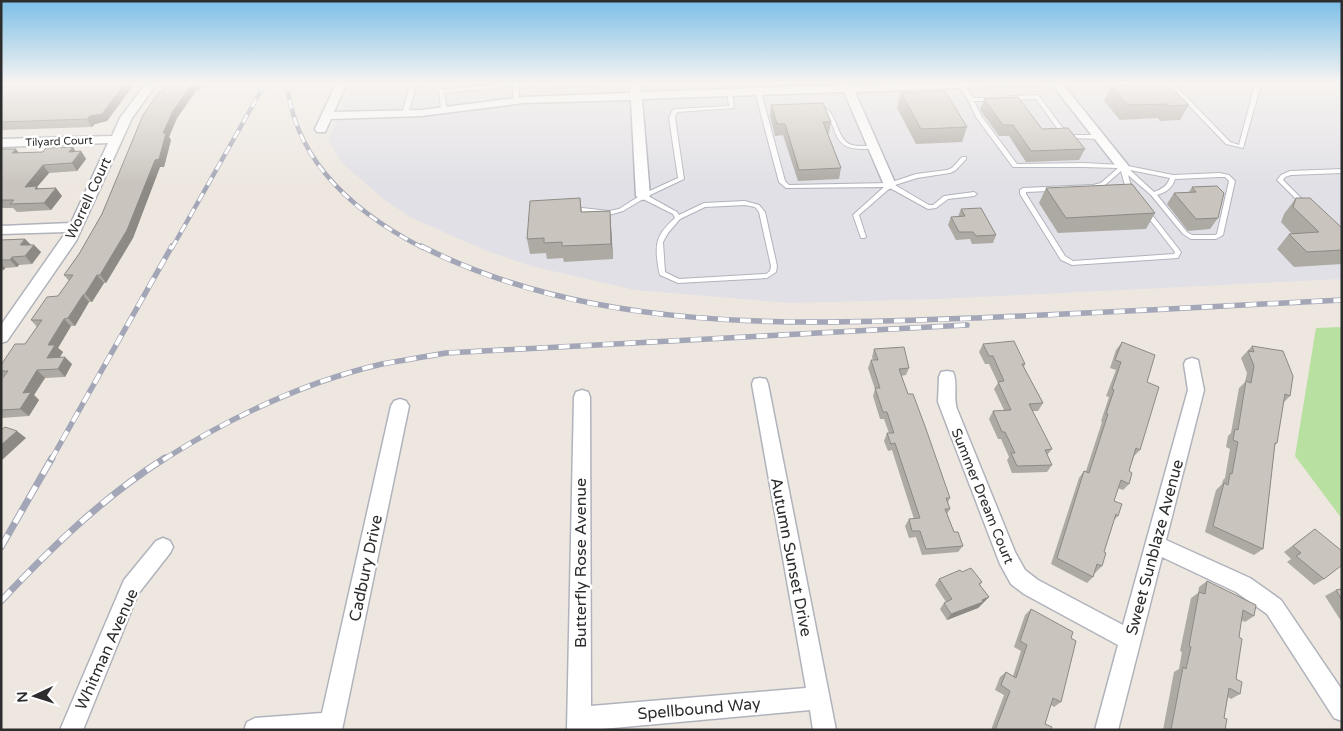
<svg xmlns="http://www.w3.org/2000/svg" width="1343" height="731" font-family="'Varela Round',sans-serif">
	<rect width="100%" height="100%" fill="#ede7e0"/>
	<path fill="#e1e0e6" d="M353 82H1342V279L938 299 790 303 635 290 531 266 487 251 412 218 386 201 341 162 328 140Z"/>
	<path fill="#b8e0a0" d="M1342 327V519L1295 456 1316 328Z"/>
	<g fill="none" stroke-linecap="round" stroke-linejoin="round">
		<defs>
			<path id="lane" d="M411 82H417L408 114 405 116 402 114Z
				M436 82H440L443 90 519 82V101L516 103 513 101 514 86 444 93 447 110 444 112 441 110 440 97Z
				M535 82H539V84L585 82H614L611 84 536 88 533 86Z
				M1166 82H1172L1230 142 1239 145 1255 84 1252 82 1260 83 1261 84 1243 148 1226 144Z
				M959 83H963L973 98H996L997 99 994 101H974L982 117 1017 164 1083 163 1123 165 1173 175 1220 173 1229 175 1235 181 1223 235 1216 239H1191L1183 234 1151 195 1128 175 1132 189 1181 252 1178 258 1072 265 1061 260 1020 194V190L1023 188 1093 185 1101 183 1118 168 1083 167H1013L976 117 968 100 958 84ZM1130 170 1170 178C1167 186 1162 189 1154 192ZM1121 171 1126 189 1175 252 1174 254 1073 261 1065 256 1026 194V192L1094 189 1105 185ZM1220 177H1225L1229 181 1217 234 1215 235H1192L1187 232 1157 195C1167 192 1172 188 1175 179Z
				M756 91 761 92 785 181 789 185 889 183 916 174 947 170 952 168 962 157H966V159L956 170 950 173 917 178 895 185 929 205H933L944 196 974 192 977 194 974 196 948 199 936 208 928 209 890 188 859 215 866 237 865 238H861L853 215 884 187 786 188 779 182 755 92Z
				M727 92 732 93 734 108 677 112 675 118 684 179 648 196 677 212 679 215 704 203 745 201 759 205 765 212 777 266 776 272 767 278 678 283 660 275C658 269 658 264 657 258 655 238 661 231 675 218L673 214 643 199 623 211 609 215 573 211 570 209 573 207 609 211 619 209 641 195 678 178 669 118 672 111 675 109 729 106ZM745 205 755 207 759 212 771 266 770 271 766 274 679 279 665 272 663 242 668 233 680 219 705 207Z
				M1037 95 1039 96 1061 126 1073 135H1099L1102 137 1099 139 1070 138 1057 128 1036 99 1010 100 1007 98 1010 96Z
				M817 106C838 106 834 135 849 144 856 147 866 146 873 145L875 146V148C822 155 845 121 817 108Z
				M1342 169V173L1291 175 1285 177 1283 180 1307 204 1304 206 1302 205 1277 180 1281 175 1290 171Z"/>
			<path id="street" d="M147 82H158L132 118 76 241 7 341 1 343V325L66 232 1 234V226L71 223 108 143 1 147V139L112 136 120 118Z
				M337 82H347L334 112 421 110 523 97 630 93V82H640L641 92 841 85 840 82H850L852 85 944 82H1039L1034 85 855 92 896 185 890 189 884 185 844 92 642 99 650 196 643 200 636 196 631 100 523 103 421 116 331 119 325 132H317L315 129Z
				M1050 82H1061L1127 164 1129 167 1127 170H1119Z
				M1192 358 1198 360 1204 390 1166 540 1250 578 1281 600 1342 690V721L1334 718 1267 614 1236 592 1162 557 1118 730H1095L1118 645 1024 594 1011 584 1000 564 938 402 939 377 941 372 947 371 953 372C958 383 953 397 957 409L1015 552 1025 570 1038 580 1123 625 1188 390 1184 364 1186 360Z
				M760 378 766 379 768 384 836 730H813L810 710 591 730H567L574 397 576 392 582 390 588 392 590 397 591 706 806 688 752 384 754 379Z
				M400 399 406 401 409 406 342 730H244L247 722 255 718 322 713 391 406 394 401Z
				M163 538 170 541 173 547 170 553 138 594 83 730H60L124 580 156 541Z"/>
		</defs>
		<use href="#lane" stroke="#b0b3bc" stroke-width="2"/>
		<use href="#street" stroke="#b0b3bc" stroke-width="3"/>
		<use href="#lane" fill="#fff" fill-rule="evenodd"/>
		<use href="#street" fill="#fff" fill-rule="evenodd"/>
		<defs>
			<path id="rail-far2" d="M287 82C294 162 355 213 423 248
				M172 248 266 82"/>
			<path id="rail-far1" d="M421 246C592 333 791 325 977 318 1099 313 1220 306 1342 300
				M51 460 172 246
				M163 460C231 417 304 382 382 364 403 360 425 357 446 353L967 325"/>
			<path id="rail" d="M1 547 52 458
				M1 601C51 548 103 497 165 458"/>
		</defs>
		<use href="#rail-far2" stroke="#a3a6b6" stroke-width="4.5"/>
		<use href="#rail-far1" stroke="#a3a6b6" stroke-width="5.5"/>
		<use href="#rail" stroke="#a3a6b6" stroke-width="7"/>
		<use href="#rail-far2" stroke="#fff" stroke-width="3" stroke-dasharray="9" stroke-linecap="butt"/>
		<use href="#rail-far1" stroke="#fff" stroke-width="4" stroke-dasharray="11" stroke-linecap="butt"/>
		<use href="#rail" stroke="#fff" stroke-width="5" stroke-dasharray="14" stroke-linecap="butt"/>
	</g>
	<path fill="#ada9a3" d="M1 82 133 86 107 121 95 124 92 127 1 130Z
		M168 82H203L199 91H196L177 118 169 137 171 140 164 167H160L133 238 106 283H104L92 302H89L75 326H71L58 348 63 352 60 357 72 364 65 377 45 378 34 395 39 400 29 416 1 418V380L3 377 1 375V365L25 344 37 327 31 320 58 296 69 281 64 275 79 254 102 214Z
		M1138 83 1189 105 1180 120 1160 121 1158 118 1120 120 1104 101 1111 86 1137 85Z
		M901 93 967 127 962 142 916 144 897 108Z
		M984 99 1042 129 1085 149 1079 160 1026 162 1009 136H999L980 110Z
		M771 105 831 122 829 133H828L841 168 839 179 798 181 783 135 775 136 770 116Z
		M1 149 19 153 81 151 86 159 77 171 49 173 37 187 39 189 62 196 51 210 17 212 13 208H1Z
		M1192 187 1218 218 1210 229 1188 231 1167 204 1174 193 1189 192Z
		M1046 188 1155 213 1146 229 1058 233 1039 203Z
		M580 198 582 212 610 211 613 259 564 262 563 258 547 259 546 253 530 254 527 239Z
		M1296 198 1342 228V264L1294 267 1277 249 1289 234H1292L1281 222 1284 214Z
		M961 209 996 235 993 243 972 244 970 239 956 240 948 225 951 217H958Z
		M25 239 31 245H34L41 252 32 264 19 265 17 267 5 268 4 270 1 271V240Z
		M1122 342 1147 382 1140 450 1134 456 1129 471V484L1123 490 1118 488 1114 501 1118 516 1114 520 1104 552 1102 566 1095 573V572L1093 577 1087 583 1051 564 1079 478 1084 471H1086L1102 422 1101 421 1109 397 1106 396 1116 370 1110 368 1116 350Z
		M983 344 1025 364 1024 367 1043 403 1038 411H1032L1052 449 1047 455 1052 465 1047 472 1012 473 1007 460 1009 457 1001 439H998L989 419 993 411 1004 410 994 389 998 383 989 364H985L979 352Z
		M1252 346 1290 396 1283 403 1277 443 1275 445 1263 549 1254 555 1205 532 1216 490 1222 484 1223 480 1225 478 1230 449 1226 447 1228 436 1231 433 1239 388 1245 382 1247 373 1241 358Z
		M874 349 909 368 906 375 901 376 950 498 948 502 950 509 947 514 954 532 963 546 958 552 922 555 916 537 909 538 905 526 909 519H914L892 450 888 451 884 441 887 433H889L884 419H880L873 396 875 389 868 368 871 360H873L872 357Z
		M1315 529 1324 579 1314 585 1287 562 1291 559 1284 552Z
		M962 572 982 582 980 585 989 597 978 608 947 620 940 609 944 603 946 602 935 585 939 579Z
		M1207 581 1254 616 1245 622 1241 620 1239 637 1236 679 1240 694 1231 699 1228 697 1224 718 1225 730H1163L1174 672 1179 669 1182 652 1180 651 1191 598 1198 593 1199 587Z
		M1342 589V621H1341L1325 596 1336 590Z
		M1031 609 1071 638 1061 702 1054 707 1051 705 1045 724 1051 730H991L1004 695 995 690 1000 677 1006 672 1013 676 1021 651 1014 647 1025 615Z"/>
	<path fill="#8d8a85" d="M126 82H130L133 86 107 121 95 124 92 127 87 119Z
		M196 82H203L199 91 195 84Z
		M192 84 196 91 177 118 169 137 171 140 164 167H160L133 238 106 283 100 275 173 111Z
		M73 147 78 155 81 151 86 159 77 171 72 163 69 152Z
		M16 149 22 157 12 153Z
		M43 165 49 173 37 187 43 194 25 187Z
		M56 188 62 196 51 210 44 203Z
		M610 211 611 226 613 259 611 244Z
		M25 239 32 246 20 245Z
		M34 245 41 252 32 264 25 256Z
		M12 257 19 265 17 267 10 260Z
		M1 264 5 268 4 270 1 267Z
		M97 275 104 283 92 302 85 294Z
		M83 295 89 302 75 326 68 318Z
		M64 319 71 326 58 348 63 352 55 365 47 358 48 345Z
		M65 357 72 364 65 377 58 369Z
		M37 370 45 378 34 395 39 400 29 416 20 409 23 393Z
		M17 431 26 438 1 461V445Z
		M989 597 978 608 947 620 951 614Z"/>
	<path fill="#c9c5be" stroke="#8d8a85" d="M1 82H32H31H126L102 114 90 116 87 119 1 122Z
		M168 82H196L195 84H192L173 111 163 133H166L159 159 155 160 127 230 100 275H97L85 294 83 295 68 318 64 319 48 345H55L47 358 65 357 58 369 37 370 23 393 31 392 20 409 1 410V380L8 371H1V365L15 344H25L42 320H31L47 297 58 296 73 275H64L79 254 102 214 143 115 159 92H163Z
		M1166 82 1189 105 1169 106 1167 104 1128 105 1111 86 1141 85 1138 83Z
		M945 91 967 127 921 129 901 93Z
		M1018 97 1042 129 1068 128 1085 149 1031 151 1013 125H1003L984 99Z
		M823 103 831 122H823L841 168 799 170 785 124H777L771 105Z
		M73 147 69 152 81 151 72 163 43 165 25 187 37 186 35 189 56 188 44 203 10 204 14 200H1V167L2 165H1V149H16L12 153 43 152 46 148Z
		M1132 184 1155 213 1066 218 1046 188Z
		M1217 186 1224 193 1218 218 1196 219 1174 193 1196 192 1192 187Z
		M580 198 581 212 610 211 611 244 562 246V242L544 243V238L527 239 530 201Z
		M1296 198H1310L1342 228V250L1307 252 1289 234 1319 232 1293 207Z
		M981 208 996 235 976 236 973 232H959L951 217 965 216 961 209Z
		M25 239 20 245H34L25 256 12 257 10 260H1V240Z
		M1014 341 1025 364H1022L1043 403 1029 404 1052 449 1045 450 1052 465 1017 466 1011 453H1015L1005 432H1002L993 411 1011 410 998 382 1004 381 993 356H989L983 344Z
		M1122 342 1155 355 1147 382 1159 387 1140 450 1136 448 1129 471 1132 473 1129 484 1121 480 1114 501 1122 504 1118 516 1116 514 1104 552 1106 553 1102 566 1097 564 1093 577 1057 558 1084 471 1089 473 1108 414H1106L1114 390 1112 389 1121 362 1115 360Z
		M1252 346 1283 351 1293 376 1290 396 1285 394 1277 443H1275L1263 549 1213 526 1224 483 1228 485 1230 473 1232 474 1238 442 1233 440 1235 429 1238 430 1246 381 1251 383 1254 366 1248 351 1254 352Z
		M904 347 909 368 899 369 908 394H913L926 429 950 498H946L950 509H945L954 532H958L963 546 926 549 920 531H912L909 519 920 518 895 443 891 444 887 433H894L887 412H883L875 388H880L871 360H878L874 349Z
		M5 427 17 431 1 445V430Z
		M1315 529 1342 551V565L1324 579 1296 556 1301 553 1293 546Z
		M971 568 982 582 979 584 989 597 982 600 983 602 951 614 944 603 952 599 939 579 960 570 962 572Z
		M1207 581 1256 605 1254 616 1243 610 1239 637 1242 639 1236 679 1242 682 1240 694 1229 688 1224 718 1227 719 1225 730H1171L1183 667 1186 669 1191 647 1189 646 1199 592 1205 594Z
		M1342 589V600L1336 590Z
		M1031 609 1073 632 1071 638 1076 641 1061 702 1053 698 1045 724 1052 727 1051 730H995L1010 691 1001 685 1006 672 1016 678 1027 645 1020 641Z"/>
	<linearGradient id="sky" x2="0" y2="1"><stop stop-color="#7cbfe8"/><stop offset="0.45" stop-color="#f7f4f1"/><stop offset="1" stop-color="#f7f4f1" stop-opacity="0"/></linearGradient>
	<rect width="1343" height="184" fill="url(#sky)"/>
	<g text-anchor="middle" stroke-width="5" stroke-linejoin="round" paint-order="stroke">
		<g font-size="11" fill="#2d2d2d" stroke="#fff">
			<text transform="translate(59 141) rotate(-2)" y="4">Tilyard Court</text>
		</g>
		<g font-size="14" fill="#2d2d2d" stroke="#fff">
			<text transform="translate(88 198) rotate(-65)" y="5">Worrell Court</text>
			<text transform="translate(983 496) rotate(68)" y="5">Summer Dream Court</text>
		</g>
		<g font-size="16" fill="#2d2d2d" stroke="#fff">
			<text transform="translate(1154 547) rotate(-75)" y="6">Sweet Sunblaze Avenue</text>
			<text transform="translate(792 557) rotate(79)" y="6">Autumn Sunset Drive</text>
			<text transform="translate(580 563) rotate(-90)" y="6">Butterfly Rose Avenue</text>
			<text transform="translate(365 568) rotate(-78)" y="6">Cadbury Drive</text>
			<text transform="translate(106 649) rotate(-66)" y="6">Whitman Avenue</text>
			<text transform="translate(699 708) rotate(-5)" y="6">Spellbound Way</text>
		</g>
	</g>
	<rect width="1343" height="731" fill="none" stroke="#2d2d2d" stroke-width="5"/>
	<g transform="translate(35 696) rotate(266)" stroke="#ffffff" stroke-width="4" paint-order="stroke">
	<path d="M0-4L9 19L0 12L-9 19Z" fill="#2d2d2d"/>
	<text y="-8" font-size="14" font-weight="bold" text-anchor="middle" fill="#2d2d2d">N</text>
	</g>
</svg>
